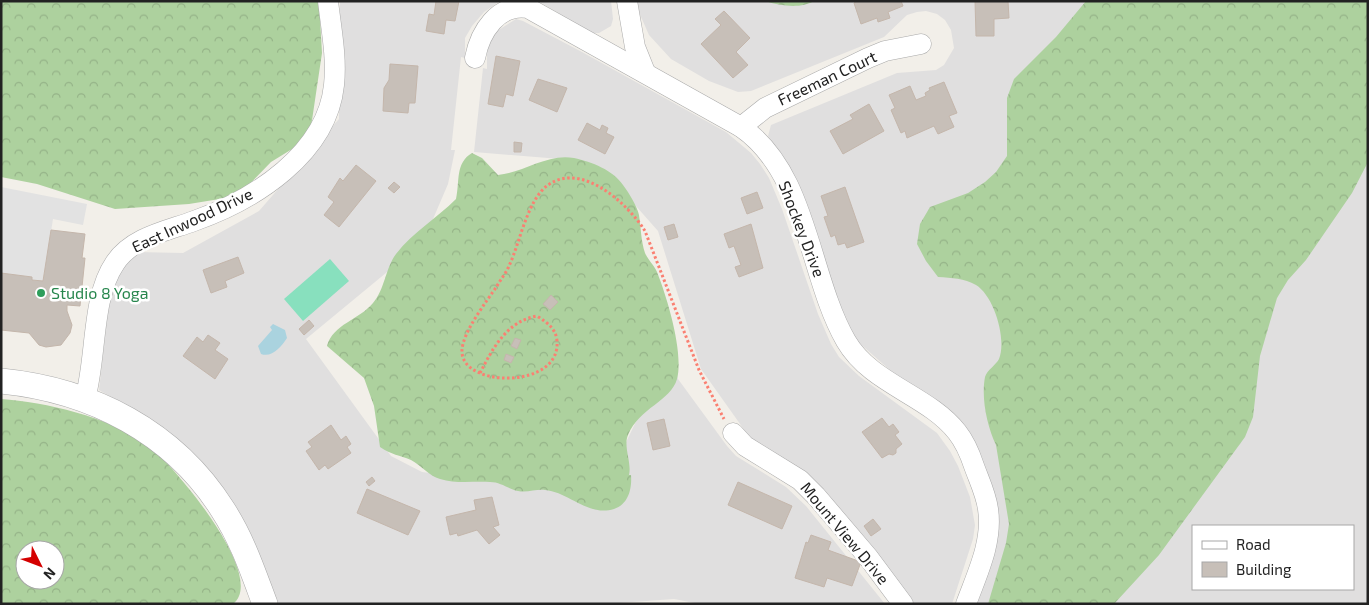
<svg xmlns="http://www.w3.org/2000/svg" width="1369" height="605" viewBox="0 0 1369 605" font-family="'Exo 2',sans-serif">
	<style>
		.residential { fill: #e0dfdf; fill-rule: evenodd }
		.forest { fill: url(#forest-crowns); fill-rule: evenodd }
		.pitch { fill: #88e0be }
		.parking { fill: #e2e2e2 }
		.water { fill: #aad3df }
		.building { fill: #c7bfb8; stroke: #c4b6ab }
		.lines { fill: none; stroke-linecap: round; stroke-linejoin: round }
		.minor-casing { stroke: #a9a9a9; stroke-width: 21 }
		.tertiary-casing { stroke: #a9a9a9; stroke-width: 26 }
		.path { stroke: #fa8072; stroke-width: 3; stroke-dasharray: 2.5 2.5; stroke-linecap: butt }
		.minor { stroke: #fff; stroke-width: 20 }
		.tertiary { stroke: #fff; stroke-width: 25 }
		.leisure-dot { fill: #2e9e5b; stroke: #fff; stroke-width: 2 }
		.labels { text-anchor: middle; stroke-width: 5; stroke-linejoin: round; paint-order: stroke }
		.street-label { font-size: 16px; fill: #222; stroke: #fff }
		.leisure-label { font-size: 16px; fill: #27864d; stroke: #fff; text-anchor: start }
	</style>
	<defs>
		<pattern id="forest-crowns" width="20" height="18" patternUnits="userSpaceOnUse" patternTransform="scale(1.25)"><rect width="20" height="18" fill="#add19e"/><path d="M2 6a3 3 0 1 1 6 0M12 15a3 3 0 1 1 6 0" fill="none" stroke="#95b388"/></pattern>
	</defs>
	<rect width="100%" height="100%" fill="#f2efe9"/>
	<!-- residential -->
	<g class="residential">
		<path d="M340,1H500L484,12L472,26L465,38V58L461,57L451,150H455L448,184L430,226L398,263L306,339L391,456L422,472L460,477L616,463L670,351L678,379L727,446L736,456L786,487L806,506L885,604H700L674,599L605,604H275L264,576L129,408L99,390L110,291L122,267L136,252L183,253L259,211L339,119Z"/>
		<path d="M538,1H611L613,19L611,26L599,33H592Z"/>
		<path d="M634,1H1368V604H976L997,537L949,411L891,371L857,341L840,308L793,176L783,156L768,136L771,125L897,73L936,70L944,65L954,48L951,30L945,20L937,14L926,11L917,12L907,15L884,37L751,91L738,92L709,81L671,59L649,35ZM1193,526H1353V589H1193Z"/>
		<path d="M516,19L523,21L582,52L726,132L751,153L760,164L769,178L782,209L818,314L831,344L839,357L859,376L937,433L950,451L958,466L970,497L975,525L973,539L952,604H914L856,528L750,438L701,369L658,231L635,205L585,161L474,152L483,68L487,69V51L490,41L497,31Z"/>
	</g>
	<!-- forest -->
	<g class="forest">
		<path d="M1,1H319L322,53L311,127L297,146L271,162L242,192L232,197L189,204L115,209L37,184L1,177Z"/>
		<path d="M765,1H814C801,9 780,6 765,1Z"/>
		<path d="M1086,1H1368V162L1352,193L1306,260L1288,280L1277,298L1260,356L1253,417L1245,437L1159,555L1114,604H988L1006,543L1009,524L996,445C987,426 981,398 985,377C987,370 996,365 999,359C1007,339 994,296 976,285C964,278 952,278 938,277L926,261L917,244L920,224L930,207L968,193L985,182L996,172L1007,156V98L1014,79L1056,37Z"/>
		<path d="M472,153L482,158L498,175C523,173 547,153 574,158C592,162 613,170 623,185C629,193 637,206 639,215C641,228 641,241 645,253C648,260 654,265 657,272C667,297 684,353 677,379C671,401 639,408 628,435C623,446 632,463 629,475H631C632,488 629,504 614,509C588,517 569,492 545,490C536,489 527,493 518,491C508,489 501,482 490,482C473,481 456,484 440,479C429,476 421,465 411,460C399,455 392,455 380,447L374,406L364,378L327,346C333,324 359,320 373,303C385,289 385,269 396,254C413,232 437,218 456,199C460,181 455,163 472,153Z"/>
		<path d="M1,399C46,402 108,417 146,443C170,461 269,576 233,604H1ZM25,550H55V580H25Z"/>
	</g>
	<!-- pitch -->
	<path class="pitch" d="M330,259L349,281L303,321L284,299Z"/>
	<!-- parking -->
	<path class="parking" d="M1,187L87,204L83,225L53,219L43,281L32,280V277L1,273Z"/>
	<!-- water -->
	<path class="water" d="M273,324L285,330L287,338C281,347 272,358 261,354L258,346L272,330L270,327Z"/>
	<!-- building -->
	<g class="building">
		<path d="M436,1H459L455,21L446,20L444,34L426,31L429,14L434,15Z"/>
		<path d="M857,1H901L903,6L888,12L890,18L878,22L877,18L861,24L854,3Z"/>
		<path d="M975,1H1008L1009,18L994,19V36H976Z"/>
		<path d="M724,11L750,38L736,52L748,65L733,78L701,44L721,25L715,19Z"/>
		<path d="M496,56L520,61L513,96L506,94L503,107L488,104Z"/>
		<path d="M390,64L418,66L415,103H409L408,113L383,111L384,88L389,80Z"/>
		<path d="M538,79L567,88L557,112L529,100Z"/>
		<path d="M944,82L957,113L949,116L954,127L938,134L934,126L907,138L905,131L901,133L891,110L895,108L889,95L910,86L916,100L926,96L925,93L930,90L929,88Z"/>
		<path d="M869,104L884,131L843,154L830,131L853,119L850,115Z"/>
		<path d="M587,123L600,130L602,125L608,128L606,133L614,137L605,154L578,140Z"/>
		<path d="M514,142L522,143L521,152H514Z"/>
		<path d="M356,165L376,181L339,227L324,215L334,202L328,197L340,178L343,181Z"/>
		<path d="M394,182L400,187L394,193L388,188Z"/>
		<path d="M845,187L864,242L847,248L845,243L838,245L835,235L831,237L824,217L828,216L821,196Z"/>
		<path d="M757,192L763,208L747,214L741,198Z"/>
		<path d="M674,224L678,237L668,240L664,227Z"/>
		<path d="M751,224L763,268L739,277L735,267L741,265L734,246L729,248L724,234Z"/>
		<path d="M51,230L85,234L82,258H85L80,306L67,305V311L72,325L70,333L61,345L46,347L39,345L29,333L1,330V273L32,277V280L43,281Z"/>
		<path d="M238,257L244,273L225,281L227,287L211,293L203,270Z"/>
		<path d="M551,295L558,302L550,310L543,304Z"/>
		<path d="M309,320L314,326L304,335L299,329Z"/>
		<path d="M208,335L220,343L215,350L228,359L215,379L183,356L197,337L203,342Z"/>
		<path d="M515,338L521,340L517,349L511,346Z"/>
		<path d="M506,354L514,357L511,363L504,360Z"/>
		<path d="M882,418L889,427L893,424L899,432L895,435L902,444L896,449V453L893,455L889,454L882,458L862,432Z"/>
		<path d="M664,419L670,446L653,450L647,423Z"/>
		<path d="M331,425L341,440L346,436L351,444L347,447L351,453L328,469L325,465L319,470L306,451L312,447L308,442Z"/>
		<path d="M372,477L375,481L369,486L366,482Z"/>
		<path d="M738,482L792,506L782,529L728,505Z"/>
		<path d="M367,489L420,511L408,535L357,513Z"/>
		<path d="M492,497L499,525L493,527L500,535L489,544L477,530L458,536L457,533L450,535L446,517L476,510L474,500Z"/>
		<path d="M873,519L881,529L871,536L864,526Z"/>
		<path d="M811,535L831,542L828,550L861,562L852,586L827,578L824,587L795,578L806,542L808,543Z"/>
	</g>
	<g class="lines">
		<defs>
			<g id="minor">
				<path d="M627,1L635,47L645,72"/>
				<path d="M475,58C480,32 498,3 528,8L741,127C808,173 808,275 846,341C871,384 928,395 957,432C965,442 970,454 974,466C979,480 986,494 988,509C993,542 977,574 966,604"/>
				<path d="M741,127L765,108L868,58L885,51L921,44"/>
				<path d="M85,399C97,357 91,298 115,263C132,237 167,231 194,221C254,200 327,154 334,85C337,57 331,28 328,1"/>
				<path d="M733,433L745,446L800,480L816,496L868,557L903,604"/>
			</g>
			<path id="tertiary" d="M1,381C92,390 174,432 223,510C242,539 253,572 265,604"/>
		</defs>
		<!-- minor casing -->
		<use href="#minor" class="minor-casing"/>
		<!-- tertiary casing -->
		<use href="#tertiary" class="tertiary-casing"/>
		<!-- path -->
		<path class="path" d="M480,373C493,348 507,321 537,316C548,323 556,329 557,341C561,389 463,388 462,352C461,334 487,301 497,286C501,279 506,273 509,266C520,243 527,200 548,185C582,161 628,204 645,231L699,370L724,419"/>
		<!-- minor -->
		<use href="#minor" class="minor"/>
		<!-- tertiary -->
		<use href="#tertiary" class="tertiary"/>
	</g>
	<!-- markers -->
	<circle class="leisure-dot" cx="41" cy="293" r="5"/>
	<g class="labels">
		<!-- street labels -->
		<g class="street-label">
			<text transform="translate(827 78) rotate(-25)" y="6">Freeman Court</text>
			<text transform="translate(192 220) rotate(-25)" y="6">East Inwood Drive</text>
			<text transform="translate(802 229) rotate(69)" y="6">Shockey Drive</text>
			<text transform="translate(845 533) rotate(50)" y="6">Mount View Drive</text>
		</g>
		<!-- leisure labels -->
		<g class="leisure-label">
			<text x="51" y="299">Studio 8 Yoga</text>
		</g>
	</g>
	<!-- border -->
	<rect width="1369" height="605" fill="none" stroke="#222222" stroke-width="5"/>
	<!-- legend -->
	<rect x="1192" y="525" width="162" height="65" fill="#ffffff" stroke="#a7a7a7"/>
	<rect x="1202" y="541" width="25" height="8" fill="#ffffff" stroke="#a7a7a7"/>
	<text x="1236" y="550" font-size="15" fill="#222222">Road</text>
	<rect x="1202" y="562" width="25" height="15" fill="#c7bfb8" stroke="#a7a7a7"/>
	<text x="1236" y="575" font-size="15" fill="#222222">Building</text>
	<!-- north arrow -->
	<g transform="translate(40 565) rotate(132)"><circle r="24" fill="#ffffff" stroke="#a7a7a7"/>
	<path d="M0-4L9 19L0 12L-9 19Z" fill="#d40000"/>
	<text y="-8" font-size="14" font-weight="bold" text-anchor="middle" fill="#222222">N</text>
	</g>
</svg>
